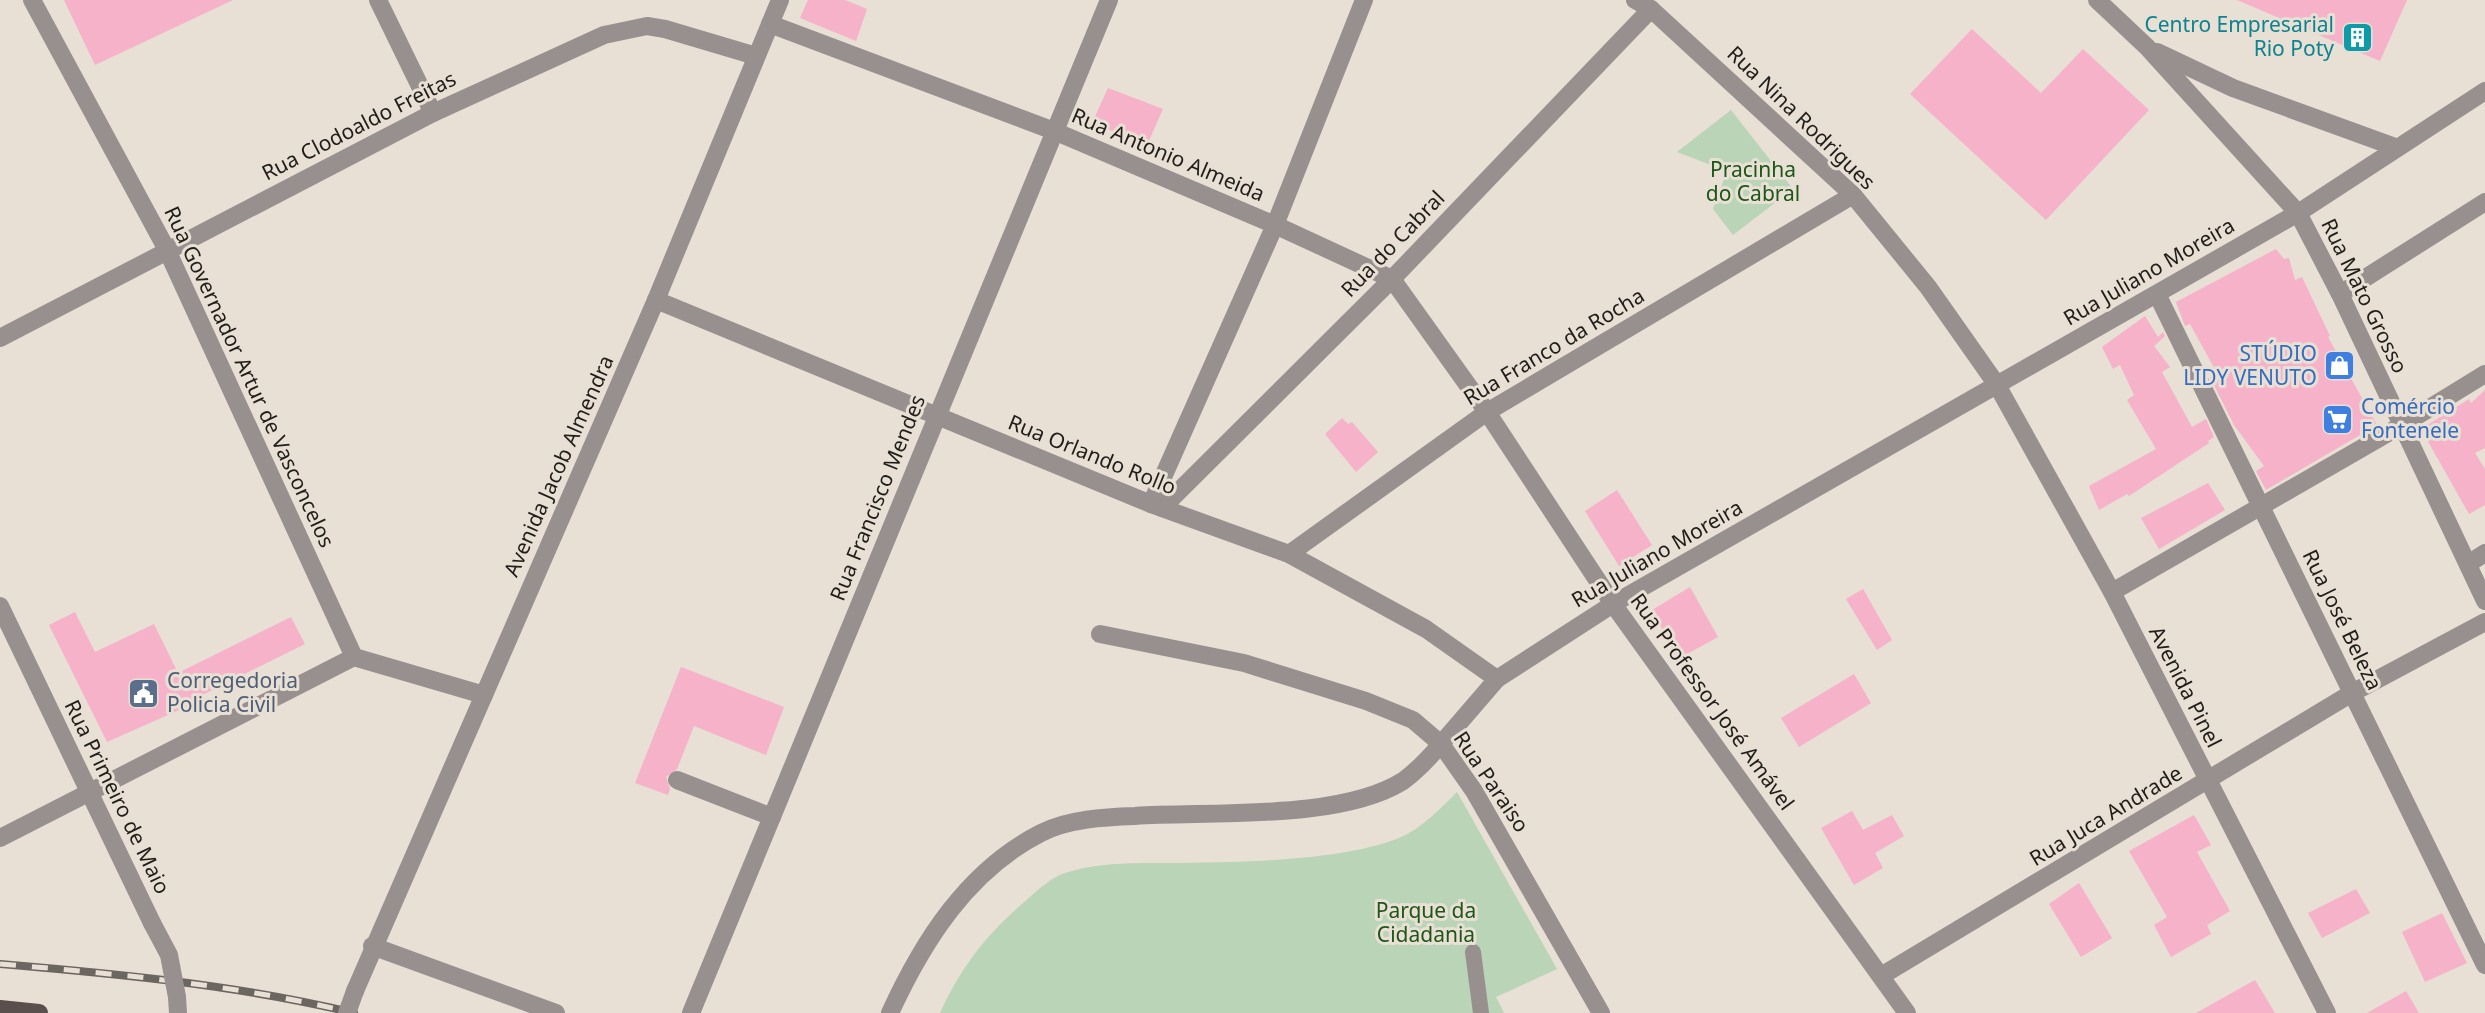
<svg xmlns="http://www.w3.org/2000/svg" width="2485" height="1013" viewBox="0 0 2485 1013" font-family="'Noto Sans',sans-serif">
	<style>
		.green { fill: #b9d4b6 }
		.building { fill: #f5b2c8 }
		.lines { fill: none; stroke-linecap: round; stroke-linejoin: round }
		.pedestrian { stroke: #97908f; stroke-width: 16 }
		.minor { stroke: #97908f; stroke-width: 18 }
		.tertiary { stroke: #97908f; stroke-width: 18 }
		.primary { stroke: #5a4f4d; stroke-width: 18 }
		.rail-casing { stroke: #6b6660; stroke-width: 8 }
		.rail { stroke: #e8dfd5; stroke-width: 5; stroke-dasharray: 16; stroke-linecap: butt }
		.minor-bridge { stroke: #97908f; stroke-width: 18 }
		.tertiary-bridge { stroke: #97908f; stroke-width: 18 }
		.labels { text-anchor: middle; stroke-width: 6; stroke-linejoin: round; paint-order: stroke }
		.culture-label { font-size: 21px; fill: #0d838f; stroke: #e8dfd5; text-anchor: end }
		.street-label { font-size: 21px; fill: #211e1a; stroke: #e8dfd5 }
		.park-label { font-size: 21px; fill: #1d5616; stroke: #e8dfd5 }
		.shop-label { font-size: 21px; fill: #366cbe; stroke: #e8dfd5; text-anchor: end }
		.service-label { font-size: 21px; fill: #4e5e75; stroke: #e8dfd5; text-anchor: start }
	</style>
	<rect width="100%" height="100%" fill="#e8dfd5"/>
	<!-- green -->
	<g class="green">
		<path d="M1731,110L1793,189L1733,235L1713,209L1727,171L1677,152Z"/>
		<path d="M1457,792L1557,969L1496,997L1504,1013H940C963,963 989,932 1030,897C1040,888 1052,877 1065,873C1098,862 1137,863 1171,863C1237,862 1338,862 1399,838C1422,828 1439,810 1457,792Z"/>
	</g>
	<!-- building -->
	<g class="building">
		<path d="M64,0H233L95,65Z"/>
		<path d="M808,0H845L867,9L856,41L800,18Z"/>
		<path d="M2237,0H2407L2380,61Z"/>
		<path d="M1972,29L2041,93L2083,49L2149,110L2046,220L1910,94Z"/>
		<path d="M1108,88L1163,109L1147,145L1092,123Z"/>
		<path d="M2276,249L2284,259L2289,258L2295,280L2302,277L2330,336L2328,337L2377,425L2266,490L2256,471L2264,466L2234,425L2210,377L2217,373L2190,324L2185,326L2176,302Z"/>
		<path d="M2145,316L2158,337L2163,332L2165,336L2154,346L2170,367L2162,372L2192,427L2206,419L2214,437L2208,441L2209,443L2129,496L2127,494L2099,510L2089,486L2156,449L2127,400L2134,395L2120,365L2113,369L2102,347Z"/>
		<path d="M2485,390V448L2475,453L2485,469V505L2469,514L2421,429L2469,399L2471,403Z"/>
		<path d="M1342,418L1348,424L1352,422L1378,452L1356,472L1325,434Z"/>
		<path d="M2208,483L2225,510L2159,549L2141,518Z"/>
		<path d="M1617,490L1652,545L1619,566L1585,511Z"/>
		<path d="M1690,587L1718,637L1678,659L1652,610Z"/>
		<path d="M1863,589L1892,640L1877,650L1846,599Z"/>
		<path d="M75,612L95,652L154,624L178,673L291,617L305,644L186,703L188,706L107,742L49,625Z"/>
		<path d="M681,667L784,707L766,755L694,726L677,769L666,777L670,789L668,795L635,783Z"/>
		<path d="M1854,674L1871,703L1799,747L1781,718Z"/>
		<path d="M1852,811L1863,830L1892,815L1904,836L1875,853L1883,868L1854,885L1821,828Z"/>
		<path d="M2194,815L2211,845L2197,852L2230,911L2207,925L2211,934L2171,957L2154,925L2167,917L2129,851Z"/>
		<path d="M2079,883L2112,938L2081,957L2049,904Z"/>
		<path d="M2356,889L2370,913L2322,938L2308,913Z"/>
		<path d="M2442,913L2467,963L2425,982L2402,932Z"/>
		<path d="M2255,980L2275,1013H2196Z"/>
		<path d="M2406,991L2419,1013H2367Z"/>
	</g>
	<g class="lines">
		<!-- pedestrian -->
		<path class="pedestrian" d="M1473,952L1481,1013"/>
		<!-- minor -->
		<g class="minor">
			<path d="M32,0L167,250L354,657L484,695"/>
			<path d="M378,0L433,113"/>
			<path d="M2097,0L2147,47L2298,213L2340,294L2485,601"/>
			<path d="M770,24L1054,131L1275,225L1392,279L1487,412L1613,604L1907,1013"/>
			<path d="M2157,52L2233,88L2395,147"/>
			<path d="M2157,294L2485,965"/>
			<path d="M2340,294L2485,202"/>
			<path d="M656,300L1151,504L1289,554L1426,629L1497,679"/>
			<path d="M0,338L433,113L604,35L647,26L665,29L756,56"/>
			<path d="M1151,504L1275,225L1364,0"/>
			<path d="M1162,508L1392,279L1651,9"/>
			<path d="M1289,554L1487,412L1853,195"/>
			<path d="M2468,564L2485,553"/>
			<path d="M2112,592L2402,425L2485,374"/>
			<path d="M0,606L152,923"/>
			<path d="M1100,634L1244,663L1366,701L1413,720L1441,744L1474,791L1601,1013"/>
			<path d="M677,780L772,817"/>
			<path d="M0,838L354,657"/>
			<path d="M372,946L556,1013"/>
			<path d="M1881,976L2352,693L2485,622"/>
			<path d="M177,997L178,1013"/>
			<path d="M691,1013L1109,0"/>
			<path d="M890,1013C923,941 968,870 1041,833C1068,819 1105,817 1135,816C1210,811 1339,821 1403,781C1418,770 1429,758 1441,744"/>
		</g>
		<!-- tertiary -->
		<g class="tertiary">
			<path d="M1635,0L1651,9L1853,195L1928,287L1997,385L2112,592L2327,1013"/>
			<path d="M1441,744L1497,679L1613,604L2298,213L2485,91"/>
			<path d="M355,991L656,300L780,0"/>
		</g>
		<!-- primary -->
		<path class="primary" d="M0,1009L39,1013"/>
		<defs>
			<path id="rail" d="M0,964C119,974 238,985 354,1013"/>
		</defs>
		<!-- rail casing -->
		<use href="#rail" class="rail-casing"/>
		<!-- rail -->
		<use href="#rail" class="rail"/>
		<!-- minor-bridge -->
		<path class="minor-bridge" d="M152,923L169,955L177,997"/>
		<!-- tertiary-bridge -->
		<path class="tertiary-bridge" d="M347,1013L355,991"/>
	</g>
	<!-- icons -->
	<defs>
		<symbol id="building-square" viewBox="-11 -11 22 22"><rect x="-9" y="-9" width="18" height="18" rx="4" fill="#0f9aa8" stroke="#e8dfd5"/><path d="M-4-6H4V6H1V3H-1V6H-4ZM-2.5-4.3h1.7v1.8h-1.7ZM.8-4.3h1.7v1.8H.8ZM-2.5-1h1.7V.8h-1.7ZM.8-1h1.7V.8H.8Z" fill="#fff"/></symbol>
		<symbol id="shop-square" viewBox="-11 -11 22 22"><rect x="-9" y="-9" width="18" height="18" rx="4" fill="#3f7fe0" stroke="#e8dfd5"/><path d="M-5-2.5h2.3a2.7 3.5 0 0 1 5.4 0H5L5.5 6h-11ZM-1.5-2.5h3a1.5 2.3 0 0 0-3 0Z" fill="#fff"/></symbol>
		<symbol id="supermarket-square" viewBox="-11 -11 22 22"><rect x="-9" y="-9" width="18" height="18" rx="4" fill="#3f7fe0" stroke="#e8dfd5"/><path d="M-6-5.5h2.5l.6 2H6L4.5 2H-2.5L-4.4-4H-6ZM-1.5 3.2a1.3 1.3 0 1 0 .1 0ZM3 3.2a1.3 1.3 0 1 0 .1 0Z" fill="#fff"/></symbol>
		<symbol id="civic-square" viewBox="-11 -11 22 22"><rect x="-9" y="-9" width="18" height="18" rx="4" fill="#5c6f8a" stroke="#e8dfd5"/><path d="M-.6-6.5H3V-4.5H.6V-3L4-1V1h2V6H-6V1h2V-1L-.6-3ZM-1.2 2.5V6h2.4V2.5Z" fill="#fff"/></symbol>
	</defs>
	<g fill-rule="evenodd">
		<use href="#building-square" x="2340" y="20" width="35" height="35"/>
		<use href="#shop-square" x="2322" y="348" width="35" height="35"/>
		<use href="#supermarket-square" x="2320" y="402" width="35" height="35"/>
		<use href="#civic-square" x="126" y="676" width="35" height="35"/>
	</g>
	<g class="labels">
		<!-- culture labels -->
		<g class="culture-label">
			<text x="2334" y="32">Centro Empresarial<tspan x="2334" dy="24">Rio Poty</tspan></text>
		</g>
		<!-- street labels -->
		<g class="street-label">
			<text transform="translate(1801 118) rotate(44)" y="7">Rua Nina Rodrigues</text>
			<text transform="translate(359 126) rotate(-27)" y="7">Rua Clodoaldo Freitas</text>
			<text transform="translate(1168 155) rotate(23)" y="7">Rua Antonio Almeida</text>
			<text transform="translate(1393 244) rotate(-46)" y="7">Rua do Cabral</text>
			<text transform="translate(2149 272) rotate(-30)" y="7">Rua Juliano Moreira</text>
			<text transform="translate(2364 296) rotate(64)" y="7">Rua Mato Grosso</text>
			<text transform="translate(1554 347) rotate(-31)" y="7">Rua Franco da Rocha</text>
			<text transform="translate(249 377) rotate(65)" y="7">Rua Governador Artur de Vasconcelos</text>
			<text transform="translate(1092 455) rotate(22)" y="7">Rua Orlando Rollo</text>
			<text transform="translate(559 466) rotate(-66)" y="7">Avenida Jacob Almendra</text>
			<text transform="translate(878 498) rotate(-68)" y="7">Rua Francisco Mendes</text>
			<text transform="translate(1657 554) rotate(-30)" y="7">Rua Juliano Moreira</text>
			<text transform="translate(2342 620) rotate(64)" y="7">Rua José Beleza</text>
			<text transform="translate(2185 687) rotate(63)" y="7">Avenida Pinel</text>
			<text transform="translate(1712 702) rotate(54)" y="7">Rua Professor José Amável</text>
			<text transform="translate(1491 782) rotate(56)" y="7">Rua Paraiso</text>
			<text transform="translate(117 797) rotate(64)" y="7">Rua Primeiro de Maio</text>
			<text transform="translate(2106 816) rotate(-31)" y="7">Rua Juca Andrade</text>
		</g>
		<!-- park labels -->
		<g class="park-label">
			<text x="1753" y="177">Pracinha<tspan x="1753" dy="24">do Cabral</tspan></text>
			<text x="1426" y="918">Parque da<tspan x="1426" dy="24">Cidadania</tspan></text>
		</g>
		<!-- shop labels -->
		<g class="shop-label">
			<text x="2317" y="361">STÚDIO<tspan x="2317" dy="24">LIDY VENUTO</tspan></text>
			<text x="2361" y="414" text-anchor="start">Comércio<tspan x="2361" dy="24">Fontenele</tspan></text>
		</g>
		<!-- service labels -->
		<g class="service-label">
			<text x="167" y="688">Corregedoria<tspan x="167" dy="24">Policia Civil</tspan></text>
		</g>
	</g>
</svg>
